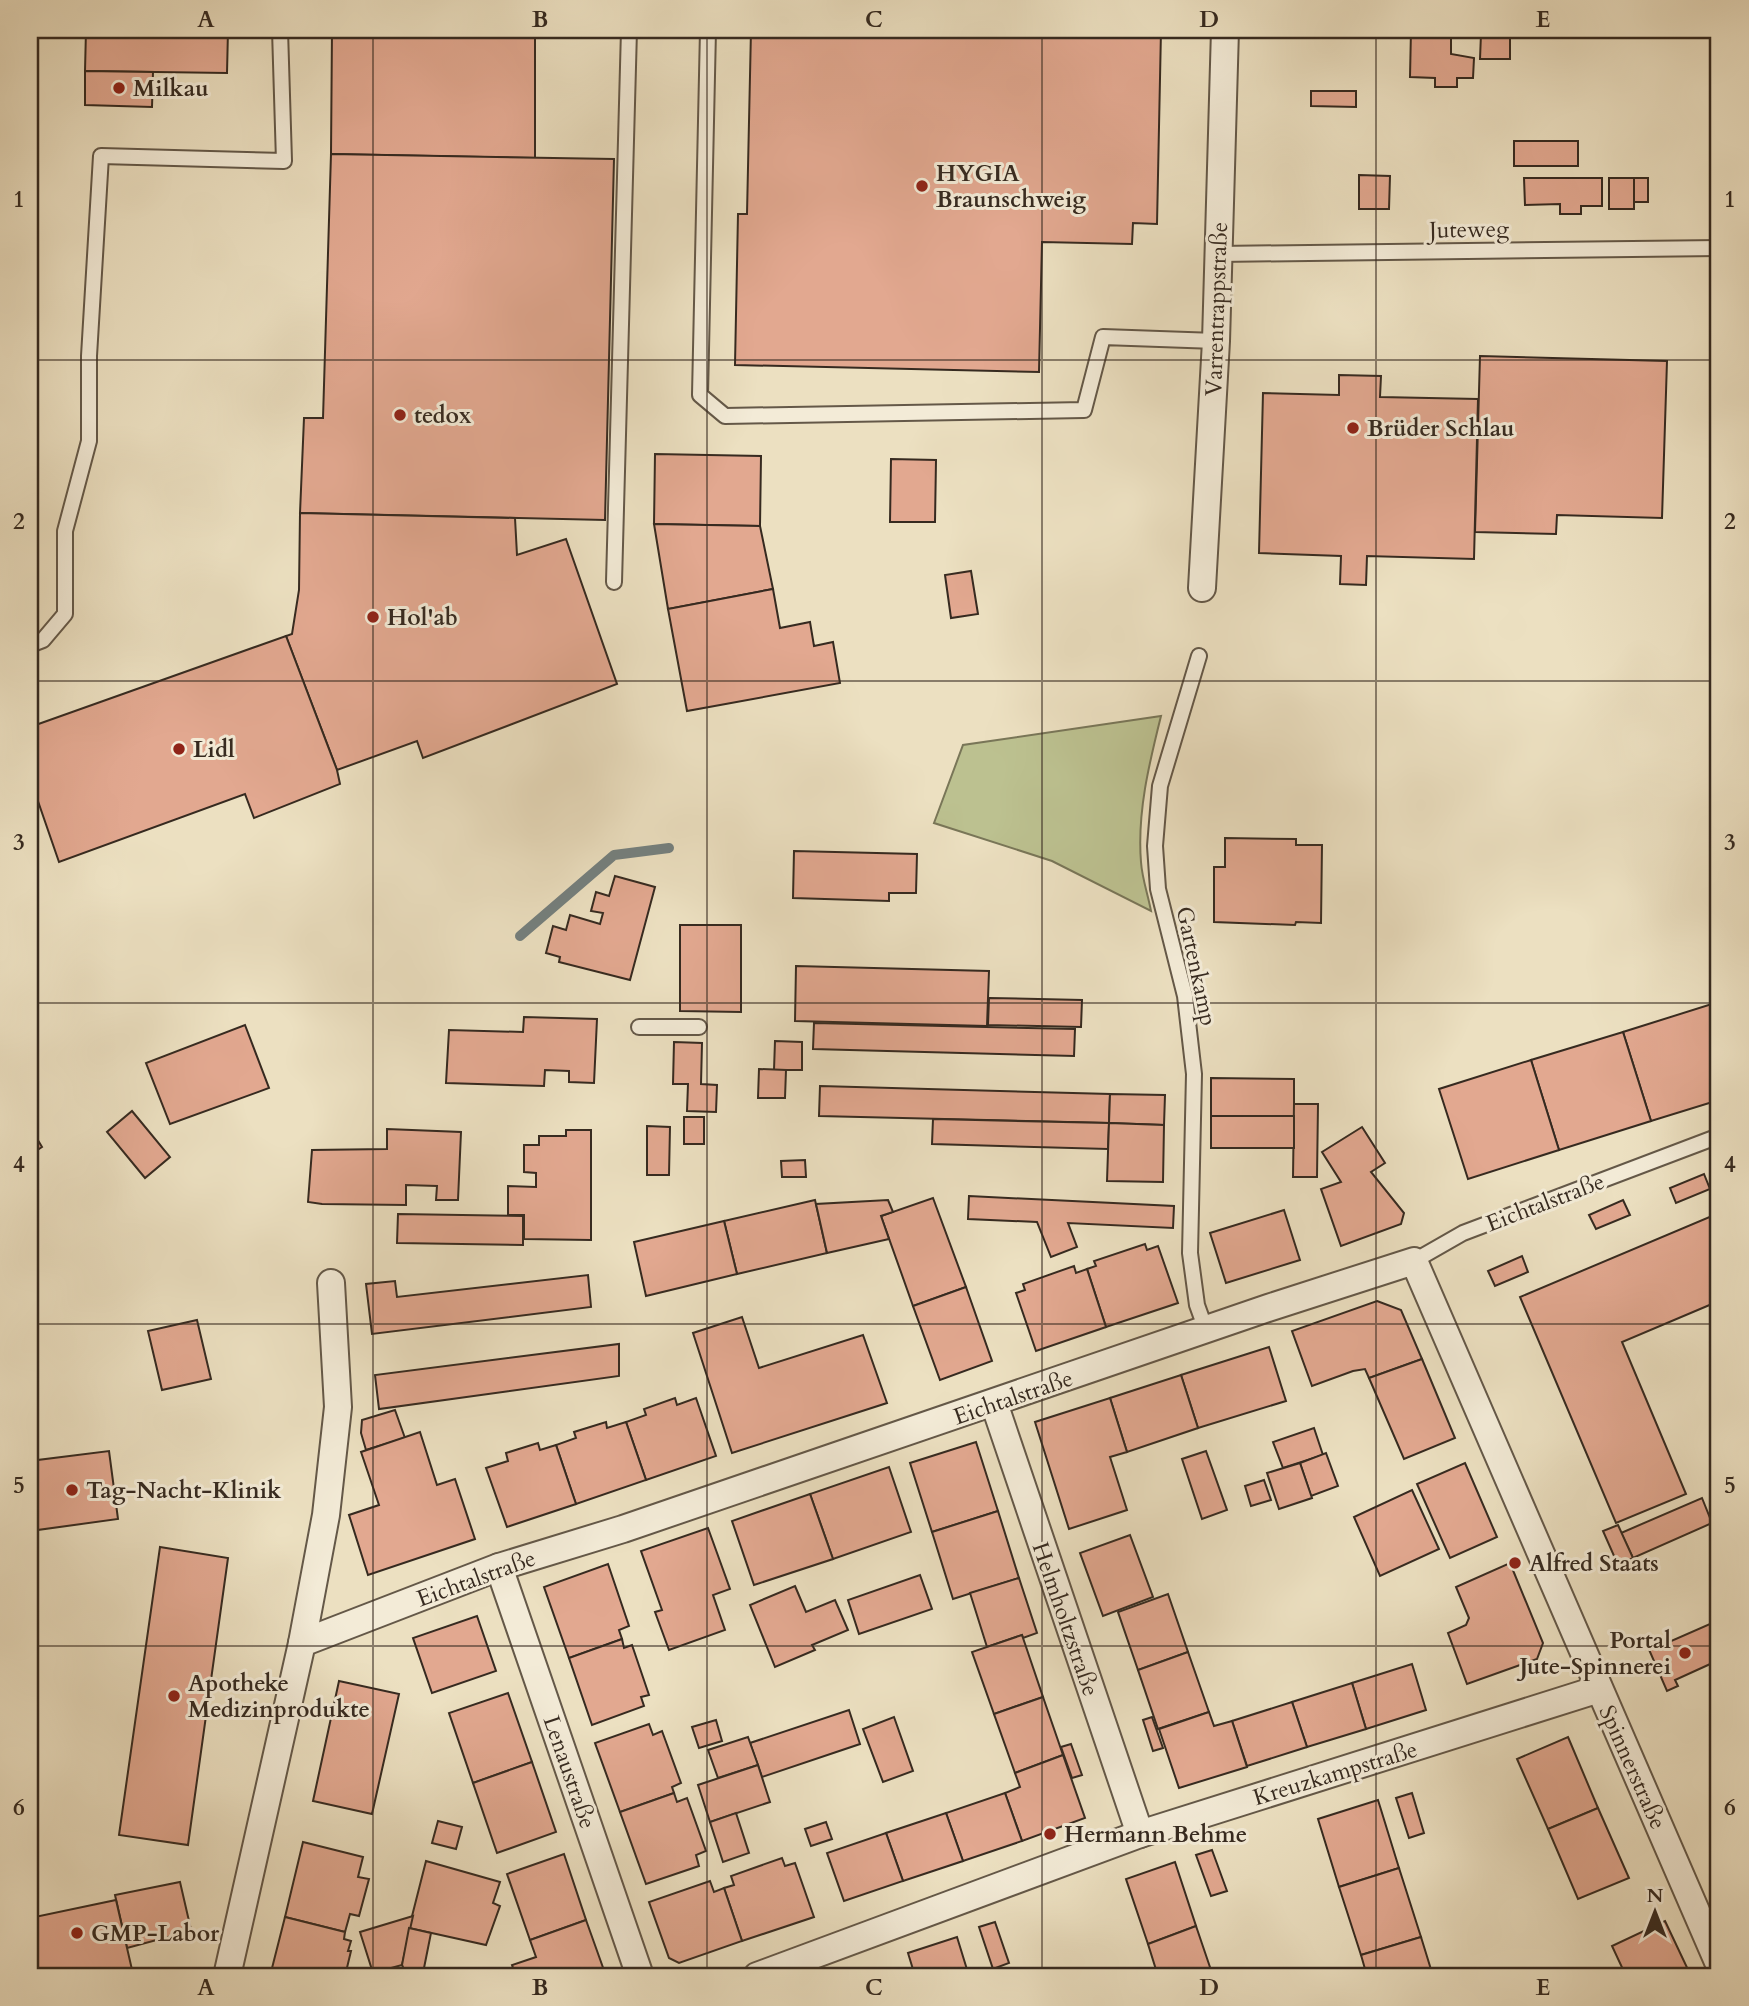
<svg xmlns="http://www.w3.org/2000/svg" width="1749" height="2006" viewBox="0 0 1749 2006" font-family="Cardo,serif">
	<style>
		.green { fill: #bcc190; stroke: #797658; stroke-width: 2 }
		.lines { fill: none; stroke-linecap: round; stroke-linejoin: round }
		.stream { stroke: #74807f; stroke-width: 10 }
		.building { fill: #e2a890; stroke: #362a20; stroke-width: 2 }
		.service-casing { stroke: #645848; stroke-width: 18 }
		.minor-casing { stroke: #645848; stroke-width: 30 }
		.service { stroke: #f3ebd7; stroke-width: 14 }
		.minor { stroke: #f3ebd7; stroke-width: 26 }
		.grid { fill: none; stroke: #362a20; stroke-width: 2; stroke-opacity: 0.55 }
		.poi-dot { fill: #8f2418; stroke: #f3ebd7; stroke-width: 2.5 }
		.labels { text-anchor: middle; stroke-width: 6; stroke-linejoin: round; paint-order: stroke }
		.poi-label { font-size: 23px; font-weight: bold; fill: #362a20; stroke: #f3ebd7; text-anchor: start }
		.street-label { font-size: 23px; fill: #362a20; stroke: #f3ebd7 }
		.neatline { fill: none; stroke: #362a20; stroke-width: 2.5 }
		.grid-label { font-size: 23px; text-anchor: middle; font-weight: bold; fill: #362a20 }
	</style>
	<rect width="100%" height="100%" fill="#ece0c1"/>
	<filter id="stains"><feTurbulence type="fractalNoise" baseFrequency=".00286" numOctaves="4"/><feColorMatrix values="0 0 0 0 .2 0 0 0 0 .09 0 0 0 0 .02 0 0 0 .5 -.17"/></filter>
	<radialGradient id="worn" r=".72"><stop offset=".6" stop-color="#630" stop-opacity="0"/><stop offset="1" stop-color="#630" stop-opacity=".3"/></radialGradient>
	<!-- green -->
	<path class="green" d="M1161,716C1149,764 1137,813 1141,862C1142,878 1148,895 1151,911L1052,861L934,823L963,745Z"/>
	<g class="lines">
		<!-- stream -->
		<path class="stream" d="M520,936L614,855L669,848"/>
	</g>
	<!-- building -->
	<g class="building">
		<path d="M86,30H228L227,73L85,71Z"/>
		<path d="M332,30H535V158L331,154Z"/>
		<path d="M751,30H1161L1157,224L1133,223L1132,244L1042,242L1039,372L735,365L738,214H747Z"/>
		<path d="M1411,30H1451V54L1474,58L1473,78H1457V87H1435V78L1410,77Z"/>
		<path d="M1481,34L1510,35V59H1480Z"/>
		<path d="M85,71L153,72L152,107L85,105Z"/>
		<path d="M1311,91H1356V107L1311,106Z"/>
		<rect x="1514" y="141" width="64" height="25"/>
		<path d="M331,154L614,159L605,520L300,513L304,418H323Z"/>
		<path d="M1359,175L1390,176L1389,209H1359Z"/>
		<path d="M1524,178H1602V206H1581V214H1560V204L1525,205Z"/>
		<rect x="1609" y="178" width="25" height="31"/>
		<rect x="1634" y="178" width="14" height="24"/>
		<path d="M1480,356L1667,361L1662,518L1557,515L1556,534L1475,532Z"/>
		<path d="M1339,375L1381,376L1380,397L1478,399L1474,559L1367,556L1366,585L1340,584L1341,556L1259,553L1263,393L1339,395Z"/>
		<path d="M655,454L761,456L760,526L654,524Z"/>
		<path d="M891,459L936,460L935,522H890Z"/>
		<path d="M300,513L515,518L517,555L566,539L617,684L423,758L417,741L337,770L286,636L292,634L299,590Z"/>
		<path d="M654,524L760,526L773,589L668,609Z"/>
		<path d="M971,571L978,614L951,618L945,575Z"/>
		<path d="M773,589L780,628L810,622L814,646L833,642L840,683L687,711L668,609Z"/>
		<path d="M286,636L337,770L340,784L254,818L245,794L59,862L30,778V727Z"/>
		<path d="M1225,838L1296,839V845H1322L1321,923L1296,922L1295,925L1214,922V867H1225Z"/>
		<path d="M794,851L917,854L916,893H889V901L793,898Z"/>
		<path d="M615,876L655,887L630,980L559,962L560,957L546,953L553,926L566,930L570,915L600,924L603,913L591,911L596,892L609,896Z"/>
		<path d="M680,925H741V1012L680,1011Z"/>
		<path d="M796,966L989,971L987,1026L795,1021Z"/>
		<path d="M989,998L1082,1000L1081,1027L988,1025Z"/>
		<path d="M1715,1003L1719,1017V1100L1651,1121L1623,1032Z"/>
		<path d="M524,1017L597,1019L594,1083L569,1082V1071L545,1070L544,1086L446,1083L449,1030L523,1032Z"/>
		<path d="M814,1023L1075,1029L1074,1056L813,1049Z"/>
		<path d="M245,1025L269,1088L170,1124L146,1063Z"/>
		<path d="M1623,1032L1651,1121L1559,1150L1531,1060Z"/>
		<path d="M775,1041L802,1042V1070H774Z"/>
		<path d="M674,1042L702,1043L701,1084L717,1085L716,1112L687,1111L688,1084H673Z"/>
		<path d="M1531,1060L1559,1150L1468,1179L1439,1089Z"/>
		<path d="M759,1069L786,1070L785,1098H758Z"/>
		<path d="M1211,1078L1294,1079V1116H1211Z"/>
		<path d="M820,1086L1110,1094L1109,1123L819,1116Z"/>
		<path d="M1110,1094L1165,1095L1164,1125L1109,1123Z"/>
		<path d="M1294,1104H1318L1317,1177H1293Z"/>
		<path d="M132,1111L170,1157L145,1178L107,1132Z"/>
		<rect x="1211" y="1116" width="83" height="32"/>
		<rect x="684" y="1117" width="20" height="27"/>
		<path d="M933,1119L1109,1123L1108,1149L932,1144Z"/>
		<path d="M1109,1123L1164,1125L1163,1182L1107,1181Z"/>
		<path d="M647,1126L670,1127L669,1175H647Z"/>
		<path d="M30,1127L42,1147L30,1155Z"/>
		<path d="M1362,1127L1385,1163L1371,1172L1404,1213L1401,1224L1341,1246L1321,1189L1341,1182L1322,1152Z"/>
		<path d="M387,1129L461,1132L458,1200H436L437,1186L406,1185V1205L322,1204L308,1202L312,1150L387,1149Z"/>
		<path d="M566,1130H591V1240L524,1239V1215H508V1186L536,1187V1173L524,1172V1145H539V1136H566Z"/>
		<path d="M805,1160L806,1177H782L781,1161Z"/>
		<path d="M1704,1174L1710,1189L1676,1203L1670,1188Z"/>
		<path d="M969,1196L1174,1206L1173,1228L1068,1223L1077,1247L1051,1257L1037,1222L968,1219Z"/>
		<path d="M933,1198L966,1287L913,1306L881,1216Z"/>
		<path d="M815,1200L827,1253L737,1274L724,1221Z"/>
		<path d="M888,1200L893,1212L881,1216L889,1239L827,1253L816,1204Z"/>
		<path d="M1623,1200L1630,1215L1596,1229L1589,1215Z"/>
		<path d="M1284,1210L1300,1260L1226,1283L1210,1233Z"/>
		<path d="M1719,1213V1301L1622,1342L1686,1494L1616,1523L1520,1297Z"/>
		<path d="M398,1214L523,1216V1245L397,1243Z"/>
		<path d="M724,1221L737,1274L646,1296L634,1242Z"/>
		<path d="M1145,1244L1147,1250L1158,1246L1178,1303L1106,1327L1087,1269L1096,1266L1094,1261Z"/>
		<path d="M1522,1256L1528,1272L1495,1286L1488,1271Z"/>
		<path d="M1074,1266L1076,1273L1087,1269L1106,1327L1036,1351L1016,1293L1025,1290L1023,1284Z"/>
		<path d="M588,1275L591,1307L372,1334L366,1284L395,1281L397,1297Z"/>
		<path d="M966,1287L992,1361L940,1380L913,1306Z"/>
		<path d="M1377,1301L1401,1310L1422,1359L1369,1378L1365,1369L1353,1371L1312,1386L1292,1331Z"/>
		<path d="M742,1317L759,1368L863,1335L887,1403L732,1453L693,1333Z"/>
		<path d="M197,1320L211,1379L162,1390L148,1331Z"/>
		<path d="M619,1344V1376L379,1409L375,1375Z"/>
		<path d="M1269,1347L1286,1401L1198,1428L1181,1375Z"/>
		<path d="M1422,1359L1455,1438L1404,1459L1369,1378Z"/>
		<path d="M1181,1375L1198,1428L1127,1452L1110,1398Z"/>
		<path d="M675,1398L677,1405L696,1398L716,1456L646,1480L626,1422L646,1415L644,1409Z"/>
		<path d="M1110,1398L1127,1452L1110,1457L1127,1510L1069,1529L1035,1422Z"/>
		<path d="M395,1410L405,1438L366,1450L361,1433L362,1420Z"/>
		<path d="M606,1422L607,1428L626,1422L646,1480L576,1504L556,1445L576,1438L574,1432Z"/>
		<path d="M1314,1428L1323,1455L1283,1468L1273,1442Z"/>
		<path d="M420,1432L437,1485L455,1479L475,1539L368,1575L349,1515L379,1505L361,1452Z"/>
		<path d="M976,1442L998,1511L932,1532L910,1463Z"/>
		<path d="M538,1443L540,1450L556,1445L576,1504L507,1527L486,1468L508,1461L506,1453Z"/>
		<path d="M109,1451L118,1519L30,1531V1461Z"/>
		<path d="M1206,1451L1227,1510L1202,1519L1182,1459Z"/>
		<path d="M1326,1453L1338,1486L1311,1496L1300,1463Z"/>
		<path d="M1300,1463L1312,1498L1279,1509L1267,1473Z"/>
		<path d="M1465,1463L1497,1537L1450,1558L1417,1484Z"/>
		<path d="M889,1467L911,1532L833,1559L810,1494Z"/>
		<path d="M1264,1480L1271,1500L1251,1506L1245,1486Z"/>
		<path d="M1412,1490L1439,1549L1380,1576L1354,1517Z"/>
		<path d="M810,1494L833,1559L754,1585L732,1521Z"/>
		<path d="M1702,1498L1712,1523L1633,1558L1621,1533Z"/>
		<path d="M998,1511L1019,1578L953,1599L932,1532Z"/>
		<path d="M1618,1525L1633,1558L1618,1565L1603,1531Z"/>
		<path d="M708,1528L730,1589L713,1595L725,1630L669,1650L655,1612L662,1610L641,1551Z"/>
		<path d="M1130,1535L1153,1597L1103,1616L1080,1553Z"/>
		<path d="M160,1547L228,1558L188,1845L119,1835Z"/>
		<path d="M1510,1563L1543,1643L1537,1659L1467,1684L1448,1633L1466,1625L1469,1618L1456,1587Z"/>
		<path d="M608,1564L629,1626L619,1630L622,1639L569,1658L544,1587Z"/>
		<path d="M920,1575L932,1609L859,1634L848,1600Z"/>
		<path d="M1019,1578L1037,1633L1023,1638L1022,1635L987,1647L970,1593Z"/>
		<path d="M795,1586L806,1612L835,1600L848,1630L812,1645L815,1650L775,1667L750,1605Z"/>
		<path d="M1168,1594L1188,1652L1138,1670L1118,1612Z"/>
		<path d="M477,1616L496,1671L432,1693L413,1638Z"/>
		<path d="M1719,1620V1660L1675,1680L1678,1686L1667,1691L1647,1645L1657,1640L1660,1646Z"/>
		<path d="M1022,1635L1043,1697L994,1714L972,1652Z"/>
		<path d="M622,1639L624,1648L632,1645L649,1695L641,1697L644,1706L592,1725L569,1658Z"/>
		<path d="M1188,1652L1209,1712L1158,1729L1138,1670Z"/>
		<path d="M1412,1664L1426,1710L1366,1729L1352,1683Z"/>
		<path d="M339,1681L399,1694L372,1814L313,1801Z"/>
		<path d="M1352,1683L1366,1729L1307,1747L1292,1702Z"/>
		<path d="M508,1693L532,1762L473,1783L449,1713Z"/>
		<path d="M1043,1697L1063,1755L1015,1773L994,1714Z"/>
		<path d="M1292,1702L1307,1747L1247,1766L1232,1721Z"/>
		<path d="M849,1710L860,1744L762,1777L750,1743Z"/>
		<path d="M1209,1712L1214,1726L1232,1721L1247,1767L1179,1788L1159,1729Z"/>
		<path d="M894,1717L913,1771L883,1782L863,1729Z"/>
		<path d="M1152,1717L1163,1748L1153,1751L1143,1720Z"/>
		<path d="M716,1720L722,1741L699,1748L692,1727Z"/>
		<path d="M649,1724L653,1735L662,1731L681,1783L672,1787L674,1793L620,1812L595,1743Z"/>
		<path d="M748,1737L758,1765L718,1778L708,1750Z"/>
		<path d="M1568,1737L1598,1808L1548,1829L1517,1759Z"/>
		<path d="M1071,1744L1082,1775L1072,1778L1061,1747Z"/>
		<path d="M1063,1755L1085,1818L1022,1841L1005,1793L1020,1787L1015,1773Z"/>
		<path d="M532,1762L556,1832L497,1853L473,1783Z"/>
		<path d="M758,1765L770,1802L710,1822L698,1785Z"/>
		<path d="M674,1793L677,1802L687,1798L706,1851L696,1855L699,1866L646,1884L620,1812Z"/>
		<path d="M1005,1793L1022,1841L963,1861L946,1813Z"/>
		<path d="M1412,1793L1424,1833L1409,1838L1396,1798Z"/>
		<path d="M1378,1800L1399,1868L1339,1887L1318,1819Z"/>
		<path d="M1598,1808L1629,1878L1578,1899L1548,1829Z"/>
		<path d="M736,1813L749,1853L723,1862L710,1822Z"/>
		<path d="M946,1813L963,1861L903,1881L886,1833Z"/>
		<path d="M438,1821L462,1827L456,1849L432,1843Z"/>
		<path d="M826,1822L832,1839L811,1846L805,1829Z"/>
		<path d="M886,1833L903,1881L844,1901L827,1853Z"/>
		<path d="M303,1842L363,1857L358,1877L369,1879L359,1916L350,1914L345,1932L285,1917Z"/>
		<path d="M1212,1850L1227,1891L1211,1896L1196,1855Z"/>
		<path d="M564,1854L586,1920L530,1940L507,1874Z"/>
		<path d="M782,1858L785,1866L795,1863L814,1917L742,1941L724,1888L734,1885L731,1876Z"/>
		<path d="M426,1861L500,1882L493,1903L500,1906L486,1945L409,1928Z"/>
		<path d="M1175,1862L1196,1926L1148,1944L1126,1879Z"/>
		<path d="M1399,1868L1421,1937L1361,1955L1339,1887Z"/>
		<path d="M710,1881L714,1892L724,1888L742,1941L679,1963L669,1958L649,1902Z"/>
		<path d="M180,1882L192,1934L175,1938V1935L127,1948L115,1895Z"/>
		<path d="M116,1900L133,1974L123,1976H30V1918Z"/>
		<path d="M413,1916L402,1965L373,1973L360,1932Z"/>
		<path d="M285,1917L345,1932L344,1939L351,1941L348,1951H351L345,1976H270Z"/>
		<path d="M586,1920L606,1976H516L512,1965L536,1957L530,1940Z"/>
		<path d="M1665,1921L1691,1976H1626L1612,1946Z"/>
		<path d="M995,1922L1009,1963L993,1969L979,1927Z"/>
		<path d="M1196,1926L1213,1976H1158L1148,1944Z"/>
		<path d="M409,1928L431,1933L424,1968L427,1976H407L402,1965Z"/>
		<path d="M957,1937L969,1976H915L908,1953Z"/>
		<path d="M1421,1937L1433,1976H1367L1361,1955Z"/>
	</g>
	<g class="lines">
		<defs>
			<g id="service">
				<path d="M708,30L700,395L725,416L1084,410L1103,337L1216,341"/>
				<path d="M1219,254L1719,248"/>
				<path d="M614,582L629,30"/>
				<path d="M30,645L43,640L65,614V531L89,441V356L101,156L284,161L280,30"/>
				<path d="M1199,656L1160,786L1155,846L1158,889L1185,996L1194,1074L1190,1253L1197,1305L1206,1330"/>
				<path d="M639,1027H699"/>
				<path d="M1414,1261L1463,1233L1719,1136"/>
			</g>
			<g id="minor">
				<path d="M1202,588L1216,341L1225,30"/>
				<path d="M994,1403L1140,1834"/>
				<path d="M499,1567L640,1976"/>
				<path d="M302,1643L326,1515L338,1407L331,1283"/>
				<path d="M227,1976L302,1643L499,1567L623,1529L1268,1308L1414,1261L1719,1964"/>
				<path d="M757,1976L1140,1834L1599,1689"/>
			</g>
		</defs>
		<!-- service casing -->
		<use href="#service" class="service-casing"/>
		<!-- minor casing -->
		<use href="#minor" class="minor-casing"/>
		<!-- service -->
		<use href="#service" class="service"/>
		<!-- minor -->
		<use href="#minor" class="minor"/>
	</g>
	<!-- grid -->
	<path class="grid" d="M373,30V1976M707,30V1976M1042,30V1976M1376,30V1976M30,360H1719M30,681H1719M30,1003H1719M30,1324H1719M30,1646H1719"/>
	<!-- markers -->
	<g class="poi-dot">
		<circle cx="119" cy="88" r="7"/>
		<circle cx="922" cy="186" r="7"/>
		<circle cx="400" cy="415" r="7"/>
		<circle cx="1353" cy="428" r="7"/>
		<circle cx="373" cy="617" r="7"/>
		<circle cx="179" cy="749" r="7"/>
		<circle cx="72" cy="1490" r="7"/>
		<circle cx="1515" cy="1563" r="7"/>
		<circle cx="1685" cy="1653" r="7"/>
		<circle cx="174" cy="1696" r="7"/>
		<circle cx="1050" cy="1834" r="7"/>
		<circle cx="77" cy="1933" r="7"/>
	</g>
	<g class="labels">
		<!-- poi labels -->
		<g class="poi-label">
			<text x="133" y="96">Milkau</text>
			<text x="936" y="181">HYGIA<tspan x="936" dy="26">Braunschweig</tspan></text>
			<text x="414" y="423">tedox</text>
			<text x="1367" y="436">Brüder Schlau</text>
			<text x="387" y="625">Hol'ab</text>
			<text x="193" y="757">Lidl</text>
			<text x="86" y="1498">Tag-Nacht-Klinik</text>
			<text x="1529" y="1571">Alfred Staats</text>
			<text x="1671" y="1648" text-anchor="end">Portal<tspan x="1671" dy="26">Jute-Spinnerei</tspan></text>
			<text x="188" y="1691">Apotheke<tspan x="188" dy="26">Medizinprodukte</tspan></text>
			<text x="1064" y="1842">Hermann Behme</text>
			<text x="91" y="1941">GMP-Labor</text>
		</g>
		<!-- street labels -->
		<g class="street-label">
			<text transform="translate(1469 229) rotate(-1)" y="8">Juteweg</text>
			<text transform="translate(1216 309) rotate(-88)" y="8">Varrentrappstraße</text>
			<text transform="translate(1197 966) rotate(78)" y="8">Gartenkamp</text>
			<text transform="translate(1545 1202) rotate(-21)" y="8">Eichtalstraße</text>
			<text transform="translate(1013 1397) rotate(-19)" y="8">Eichtalstraße</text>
			<text transform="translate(476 1578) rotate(-20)" y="8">Eichtalstraße</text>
			<text transform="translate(1066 1619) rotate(71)" y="8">Helmholtzstraße</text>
			<text transform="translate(1633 1767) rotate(66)" y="8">Spinnerstraße</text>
			<text transform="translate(570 1772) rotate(71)" y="8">Lenaustraße</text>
			<text transform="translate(1335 1773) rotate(-17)" y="8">Kreuzkampstraße</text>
		</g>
	</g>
	<!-- margin -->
	<rect width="1749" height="2006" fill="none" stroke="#ece0c1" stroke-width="77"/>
	<!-- north arrow -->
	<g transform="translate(1655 1912)" stroke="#f3ebd7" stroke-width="5" paint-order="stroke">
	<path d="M0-5L12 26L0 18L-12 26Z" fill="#362a20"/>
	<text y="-10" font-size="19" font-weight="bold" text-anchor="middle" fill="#362a20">N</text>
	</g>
	<rect x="38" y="38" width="1672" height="1930" class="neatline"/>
	<g class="grid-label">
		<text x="206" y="27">A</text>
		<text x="540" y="27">B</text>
		<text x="874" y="27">C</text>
		<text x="1209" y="27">D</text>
		<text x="1543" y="27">E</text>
		<text x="19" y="207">1</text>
		<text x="1730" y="207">1</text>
		<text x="19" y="529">2</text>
		<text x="1730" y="529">2</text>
		<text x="19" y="850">3</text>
		<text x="1730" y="850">3</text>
		<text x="19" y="1172">4</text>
		<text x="1730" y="1172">4</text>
		<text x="19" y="1493">5</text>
		<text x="1730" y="1493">5</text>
		<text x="19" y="1815">6</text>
		<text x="1730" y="1815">6</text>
		<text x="206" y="1995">A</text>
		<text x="540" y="1995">B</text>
		<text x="874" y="1995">C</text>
		<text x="1209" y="1995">D</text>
		<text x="1543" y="1995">E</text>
	</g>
	<rect width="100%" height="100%" filter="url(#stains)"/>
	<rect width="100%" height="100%" fill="url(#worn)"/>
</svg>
